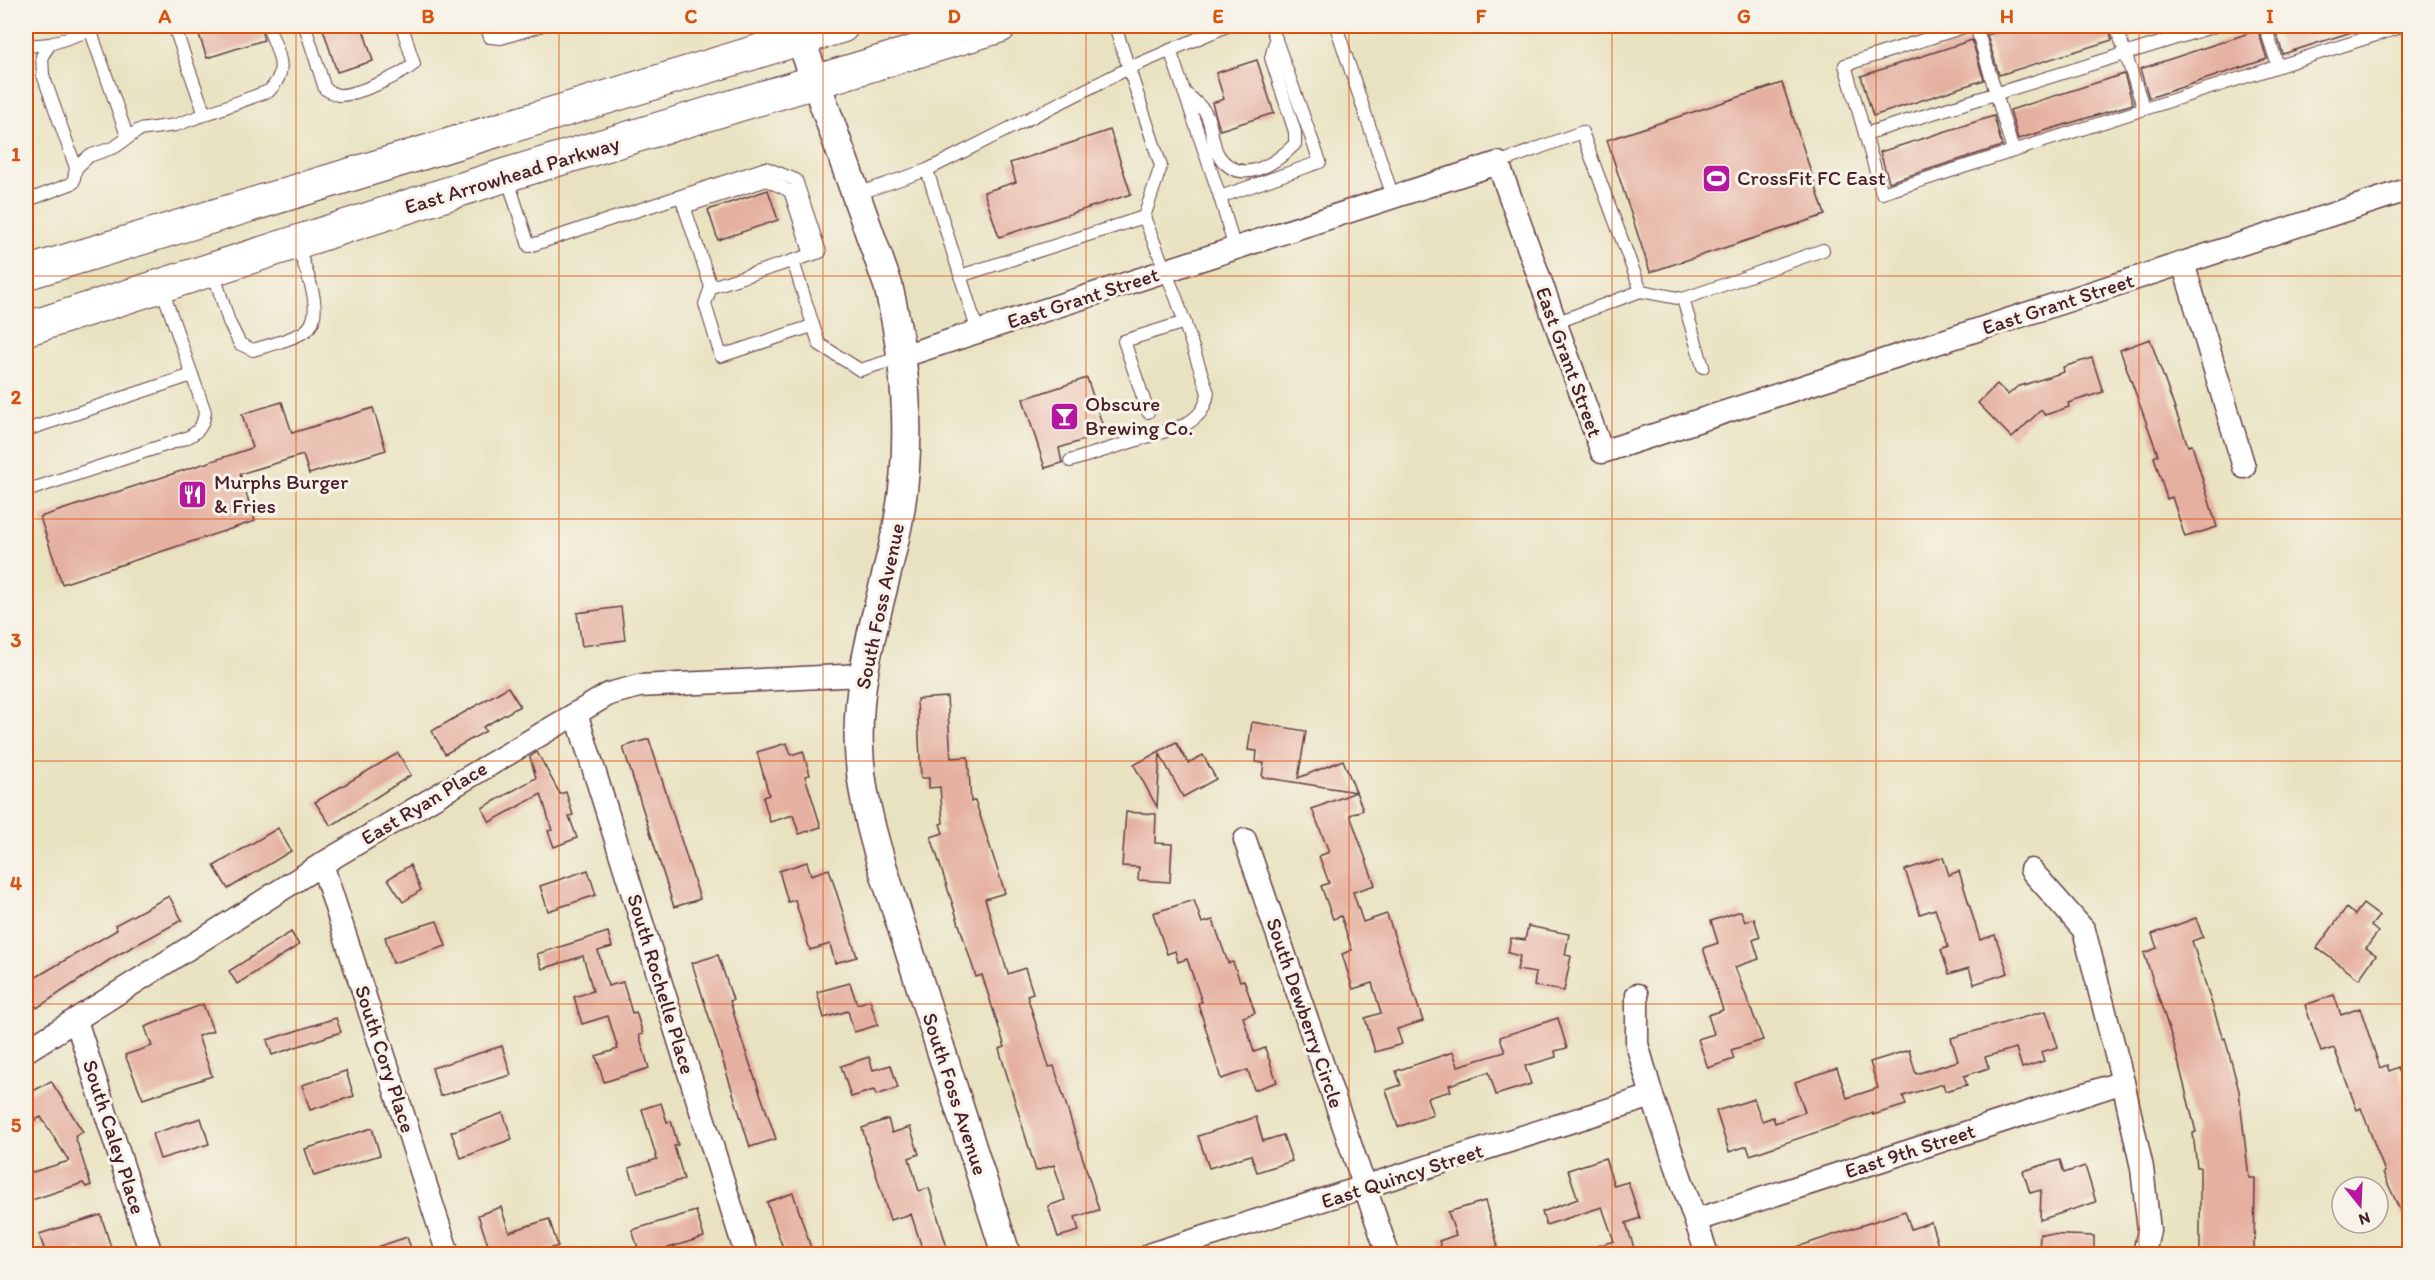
<svg xmlns="http://www.w3.org/2000/svg" width="2435" height="1280" viewBox="0 0 2435 1280" font-family="Itim,sans-serif">
	<style>
		.building { fill: #e5b0a0 }
		.lines { fill: none; stroke-linecap: round; stroke-linejoin: round }
		.service-casing { stroke: #623c42; stroke-width: 14 }
		.minor-casing { stroke: #623c42; stroke-width: 25 }
		.tertiary-casing { stroke: #623c42; stroke-width: 31 }
		.primary-casing { stroke: #623c42; stroke-width: 35 }
		.service { stroke: #fff; stroke-width: 12 }
		.minor { stroke: #fff; stroke-width: 22 }
		.tertiary { stroke: #fff; stroke-width: 28 }
		.primary { stroke: #fff; stroke-width: 33 }
		.grid { fill: none; stroke: #d8530f; stroke-width: 1.5; stroke-opacity: 0.55 }
		.labels { text-anchor: middle; stroke-width: 6; stroke-linejoin: round; paint-order: stroke }
		.street-label { font-size: 21px; fill: #4a1f2b; stroke: #f7f3e8 }
		.poi-label { font-size: 21px; fill: #4a1f2b; stroke: #f7f3e8; text-anchor: start }
		.neatline { fill: none; stroke: #d8530f; stroke-width: 2 }
		.grid-label { font-size: 20px; text-anchor: middle; font-weight: bold; fill: #d8530f }
	</style>
	<rect width="100%" height="100%" fill="#f7f3e8"/>
	<filter id="ink" filterUnits="userSpaceOnUse"><feTurbulence type="fractalNoise" baseFrequency=".0167" numOctaves="2"/><feDisplacementMap in="SourceGraphic" scale="12" xChannelSelector="R" yChannelSelector="G"/><feConvolveMatrix kernelMatrix="1 2 1 2 8 2 1 2 1" color-interpolation-filters="sRGB"/></filter>
	<filter id="wash" filterUnits="userSpaceOnUse"><feTurbulence type="fractalNoise" baseFrequency=".008" numOctaves="4" result="noise"/><feDisplacementMap in="SourceGraphic" scale="24" xChannelSelector="R" yChannelSelector="G"/><feGaussianBlur stdDeviation="1.35" result="paint"/><feColorMatrix in="noise" values="0 0 0 0 0 0 0 0 0 0 0 0 0 0 0 0 0 1.4 0 .05"/><feComposite in="paint" operator="in"/></filter>
	<g filter="url(#wash)">
		<rect width="100%" height="100%" fill="#e9e2c1"/>
		<g id="blocks">
			<!-- building -->
			<g class="building">
				<path d="M196,26H260L264,40L207,58Z"/>
				<path d="M322,26H362L373,61L337,72Z"/>
				<path d="M2019,26H2108L2112,40L1999,75L1987,35Z"/>
				<path d="M2274,26H2360L2361,29L2283,54Z"/>
				<path d="M2258,30L2267,59L2149,98L2140,69Z"/>
				<path d="M1972,40L1984,80L1873,116L1861,76Z"/>
				<path d="M1257,60L1274,113L1220,130L1212,103L1224,99L1216,73Z"/>
				<path d="M2124,74L2133,104L2018,139L2010,110Z"/>
				<path d="M1782,83L1825,215L1650,272L1607,140Z"/>
				<path d="M1994,116L2002,146L1889,182L1880,152Z"/>
				<path d="M1110,130L1131,194L999,237L984,192L1016,182L1010,163Z"/>
				<path d="M768,190L778,220L718,240L708,210Z"/>
				<path d="M2150,339L2188,446L2192,445L2217,527L2185,537L2172,497L2167,499L2154,457L2158,455L2120,350Z"/>
				<path d="M2092,358L2103,392L2068,403L2069,407L2045,415L2041,410L2012,438L1978,403L1997,384L2008,395L2017,387L2064,372L2063,367Z"/>
				<path d="M1087,378L1105,433L1059,448L1062,463L1045,468L1023,399Z"/>
				<path d="M282,402L292,433L373,408L386,450L309,474L303,455L240,474L255,521L62,584L40,517L252,448L242,414Z"/>
				<path d="M621,607L625,640L582,646L577,613Z"/>
				<path d="M508,687L520,706L483,727L486,731L445,754L432,731Z"/>
				<path d="M947,697L951,758L968,757L971,802L975,800L1005,893L985,899L1008,974L1025,968L1033,993L1027,995L1049,1067L1054,1066L1099,1210L1075,1217L1079,1231L1058,1237L1048,1206L1065,1200L1054,1165L1036,1171L999,1049L1005,1047L982,975L976,977L931,837L943,833L940,824L943,823L940,787L929,788V778H921L917,699Z"/>
				<path d="M1252,722L1306,731L1298,778L1343,760L1356,792L1262,777L1264,763L1256,762L1257,751L1248,750Z"/>
				<path d="M649,739L700,899L674,907L623,747Z"/>
				<path d="M1176,742L1188,763L1203,755L1216,779L1183,797L1160,754L1157,807L1134,765Z"/>
				<path d="M787,743L791,755L803,751L810,775L805,776L821,827L799,834L793,815L770,822L763,797L769,795L757,752Z"/>
				<path d="M537,752L560,794L566,792L573,815L569,816L577,838L554,847L548,831L552,830L541,794L490,822L482,808L536,778L530,757Z"/>
				<path d="M398,753L411,775L331,826L315,802Z"/>
				<path d="M1356,792L1363,810L1350,815L1375,885L1353,892L1363,922L1387,914L1423,1021L1397,1029L1402,1044L1375,1052L1365,1018L1381,1013L1372,983L1353,989L1342,954L1352,950L1341,916L1333,919L1321,886L1329,883L1319,856L1329,852L1312,809Z"/>
				<path d="M1126,812L1156,814L1155,843L1172,844L1170,882L1138,880L1139,867L1122,866Z"/>
				<path d="M278,828L291,851L228,889L214,866Z"/>
				<path d="M1943,857L1949,875L1959,871L1980,940L1995,935L2008,973L1974,984L1969,968L1949,974L1941,950L1948,947L1935,909L1920,914L1905,870Z"/>
				<path d="M807,862L811,875L829,869L857,957L835,963L830,944L810,950L795,900L788,902L779,871Z"/>
				<path d="M410,865L421,890L403,902L388,879Z"/>
				<path d="M588,870L596,895L548,911L540,886Z"/>
				<path d="M169,896L182,920L114,957L37,1008L26,989V983L117,930L115,925Z"/>
				<path d="M1194,900L1202,923L1213,920L1228,963L1233,962L1240,981L1244,980L1255,1013L1243,1017L1254,1052L1265,1048L1277,1082L1254,1090L1248,1070L1221,1079L1198,1003L1202,1002L1187,959L1178,962L1175,951L1167,954L1153,913Z"/>
				<path d="M2363,904L2379,916L2371,926L2378,932L2366,948L2376,955L2359,979L2317,948L2346,908L2355,915Z"/>
				<path d="M1741,911L1745,922L1754,918L1760,937L1753,940L1759,959L1735,967L1763,1040L1731,1050L1734,1059L1708,1068L1698,1039L1714,1034L1708,1015L1723,1010L1703,948L1718,943L1711,921Z"/>
				<path d="M2196,918L2203,937L2192,941L2223,1039L2225,1038L2239,1091L2249,1178H2255L2254,1254H2200V1167H2197L2193,1133L2196,1132L2173,1041L2144,953L2157,948L2152,934Z"/>
				<path d="M437,921L446,946L393,963L385,937Z"/>
				<path d="M1528,926L1569,934L1565,955L1571,956L1564,991L1534,986L1536,973L1517,970L1520,956L1508,953L1511,938L1525,940Z"/>
				<path d="M291,932L299,945L237,984L229,971Z"/>
				<path d="M608,932L612,947L598,951L608,986L623,982L632,1013L636,1012L643,1034L639,1035L649,1068L604,1082L596,1056L618,1049L608,1016L582,1024L574,997L593,991L583,956L542,969L537,954Z"/>
				<path d="M718,955L733,1000L730,1001L742,1041L776,1139L750,1147L692,963Z"/>
				<path d="M850,983L857,1004L870,1000L878,1025L854,1032L848,1011L824,1018L817,992Z"/>
				<path d="M2334,995L2341,1015L2360,1008L2380,1068L2387,1065L2389,1071L2398,1067L2409,1097V1230L2383,1173L2385,1172L2361,1108L2357,1110L2334,1048L2321,1052L2305,1005Z"/>
				<path d="M203,1004L213,1031L198,1036L212,1076L143,1099L125,1055L152,1046L145,1027Z"/>
				<path d="M2046,1011L2058,1047L2041,1052L2044,1061L2022,1068L2016,1048L1985,1057L1989,1068L1964,1076L1967,1085L1945,1091L1943,1084L1903,1096L1906,1105L1873,1115V1113L1750,1155L1747,1146L1729,1152L1716,1111L1754,1099L1762,1121L1773,1117L1775,1123L1805,1112L1795,1082L1837,1068L1847,1098L1878,1088L1870,1062L1909,1050L1916,1074L1958,1061L1951,1038Z"/>
				<path d="M336,1018L341,1032L272,1055L267,1040Z"/>
				<path d="M1558,1018L1567,1048L1555,1051L1556,1057L1525,1066L1531,1084L1496,1095L1489,1072L1449,1085L1451,1091L1427,1098L1433,1115L1398,1127L1386,1090L1401,1085L1396,1071L1453,1052L1458,1066L1505,1052L1500,1037Z"/>
				<path d="M502,1046L511,1075L440,1096L432,1068Z"/>
				<path d="M869,1057L873,1070L891,1065L898,1088L876,1095L874,1090L851,1097L841,1066Z"/>
				<path d="M346,1071L354,1096L310,1110L302,1085Z"/>
				<path d="M51,1081L83,1132L75,1136L91,1185L86,1187L83,1183L26,1202V1174L69,1161L41,1117L26,1125V1095Z"/>
				<path d="M661,1103L667,1122L671,1121L678,1145L674,1146L684,1179L638,1193L629,1168L657,1159L642,1109Z"/>
				<path d="M503,1113L512,1139L461,1158L451,1132Z"/>
				<path d="M1256,1117L1263,1141L1283,1135L1292,1161L1257,1172L1251,1155L1209,1168L1198,1136Z"/>
				<path d="M201,1118L209,1144L160,1159L152,1134Z"/>
				<path d="M888,1119L892,1133L910,1127L919,1154L909,1158L919,1191L929,1188L949,1254H924L911,1214L890,1220L862,1128Z"/>
				<path d="M372,1128L380,1155L314,1176L305,1149Z"/>
				<path d="M1605,1158L1614,1186L1628,1182L1640,1218L1626,1223L1636,1254H1582L1581,1251L1614,1241L1602,1207L1546,1225L1542,1212L1578,1199L1568,1170Z"/>
				<path d="M2060,1160L2064,1173L2085,1166L2096,1202L2040,1220L2041,1190L2030,1193L2023,1171Z"/>
				<path d="M793,1193L813,1254H785L767,1202Z"/>
				<path d="M1485,1201L1498,1246L1471,1254H1443L1439,1241L1456,1235L1448,1212Z"/>
				<path d="M501,1207L509,1232L549,1219L558,1246L532,1254H491L478,1215Z"/>
				<path d="M696,1211L704,1237L649,1254H640L632,1230Z"/>
				<path d="M1905,1211L1911,1229L1931,1222L1940,1252L1931,1254H1782V1252Z"/>
				<path d="M101,1215L113,1254H84L82,1249L64,1254H46L39,1234Z"/>
				<path d="M2040,1234L2094,1236V1254H2039Z"/>
				<path d="M407,1237L413,1254H363V1252Z"/>
			</g>
		</g>
	</g>
	<g filter="url(#ink)">
		<use href="#blocks" fill-opacity="0" stroke="#623c42" stroke-width="1.5"/>
		<g class="lines">
			<defs>
				<g id="service">
					<path d="M89,26L127,136"/>
					<path d="M174,26L205,115"/>
					<path d="M305,26L325,89C329,91 334,94 338,95C356,96 401,75 414,64L402,26"/>
					<path d="M486,26L490,37L501,38L540,26"/>
					<path d="M1336,26L1393,197"/>
					<path d="M1967,26L1845,65L1865,134L2215,26"/>
					<path d="M1976,26L2013,151"/>
					<path d="M2116,26L2144,109"/>
					<path d="M2265,26L2278,66"/>
					<path d="M26,46L50,44"/>
					<path d="M1170,50L1220,197L1235,249"/>
					<path d="M1184,92C1191,98 1200,105 1205,112C1213,124 1211,144 1219,156C1241,188 1276,163 1295,144V132L1271,58L1276,38"/>
					<path d="M1865,134L1882,193L2404,26"/>
					<path d="M1498,163L1582,132L1641,291L1555,323"/>
					<path d="M76,168L89,156L115,147L139,130L176,125L269,91C291,69 277,52 268,26"/>
					<path d="M927,170L978,332"/>
					<path d="M507,177L529,246L766,168L796,180L820,252L711,287"/>
					<path d="M857,194L927,170L1129,68L1227,26"/>
					<path d="M681,197L711,287L705,304L721,356L812,326"/>
					<path d="M1220,197L1320,162L1271,26"/>
					<path d="M26,201L73,183L76,168L43,75L42,56L50,44L91,30"/>
					<path d="M684,207L767,180L790,191L811,255"/>
					<path d="M793,261L819,344L860,370L902,357"/>
					<path d="M213,271L229,322L240,344L253,350C269,345 287,341 302,333C330,319 304,266 296,243"/>
					<path d="M960,276L1144,217"/>
					<path d="M1641,291L1683,299"/>
					<path d="M1703,367L1683,299L1823,250"/>
					<path d="M1148,412L1124,341L1185,322"/>
					<path d="M26,430L192,375"/>
					<path d="M1070,461L1185,425C1199,416 1205,410 1208,393L1177,300L1144,217L1161,166L1115,26"/>
					<path d="M26,483L32,489L186,438C199,432 203,426 205,412L161,286"/>
				</g>
				<g id="minor">
					<path d="M2183,263L2244,467"/>
					<path d="M903,356L1498,163L1602,452L2410,189"/>
					<path d="M576,713L746,1254"/>
					<path d="M1245,840L1388,1254"/>
					<path d="M322,864L448,1254"/>
					<path d="M2031,870L2084,930L2123,1082L2142,1168L2149,1230L2144,1254"/>
					<path d="M1637,995V1044L1652,1096L1707,1254"/>
					<path d="M76,1020L151,1254"/>
					<path d="M26,1051L322,864L609,694L639,686L862,675"/>
					<path d="M1696,1220L2123,1082"/>
					<path d="M1151,1254L1652,1096"/>
				</g>
				<path id="tertiary" d="M796,26L888,285C907,364 913,443 898,523C883,601 855,668 859,749C862,819 890,887 910,953C942,1054 974,1154 1006,1254"/>
				<g id="primary">
					<path d="M26,273L842,26"/>
					<path d="M26,329L506,175L1000,26"/>
				</g>
			</defs>
			<!-- service casing -->
			<use href="#service" class="service-casing"/>
			<!-- minor casing -->
			<use href="#minor" class="minor-casing"/>
			<!-- tertiary casing -->
			<use href="#tertiary" class="tertiary-casing"/>
			<!-- primary casing -->
			<use href="#primary" class="primary-casing"/>
			<!-- service -->
			<use href="#service" class="service"/>
			<!-- minor -->
			<use href="#minor" class="minor"/>
			<!-- tertiary -->
			<use href="#tertiary" class="tertiary"/>
			<!-- primary -->
			<use href="#primary" class="primary"/>
		</g>
	</g>
	<!-- grid -->
	<path class="grid" d="M296,26V1254M559,26V1254M823,26V1254M1086,26V1254M1349,26V1254M1612,26V1254M1876,26V1254M2139,26V1254M26,276H2410M26,519H2410M26,761H2410M26,1004H2410"/>
	<!-- icons -->
	<defs>
		<symbol id="stadium-square" viewBox="-11 -11 22 22"><rect x="-9" y="-9" width="18" height="18" rx="4" fill="#b5179e" stroke="#f7f3e8"/><path d="M0-5a6.5 5 0 1 0 0 10a6.5 5 0 1 0 0-10ZM-3.5-1.8h7v3.6h-7Z" fill="#fff"/></symbol>
		<symbol id="bar-square" viewBox="-11 -11 22 22"><rect x="-9" y="-9" width="18" height="18" rx="4" fill="#b5179e" stroke="#f7f3e8"/><path d="M-6-5H6L.8 .8V4.5H3.5V6h-7V4.5H-.8V.8Z" fill="#fff"/></symbol>
		<symbol id="restaurant-square" viewBox="-11 -11 22 22"><rect x="-9" y="-9" width="18" height="18" rx="4" fill="#b5179e" stroke="#f7f3e8"/><path d="M-5-6h1v4h1v-4h1v4h1v-4h1v5L-1.5 .5V6h-2V.5L-5-1ZM5-6V6H3V1.5H1.5Q1.5-4 5-6Z" fill="#fff"/></symbol>
	</defs>
	<g fill-rule="evenodd">
		<use href="#stadium-square" x="1700" y="162" width="33" height="33"/>
		<use href="#bar-square" x="1048" y="400" width="33" height="33"/>
		<use href="#restaurant-square" x="176" y="478" width="33" height="33"/>
	</g>
	<g class="labels">
		<!-- street labels -->
		<g class="street-label">
			<text transform="translate(512 175) rotate(-17)" y="7">East Arrowhead Parkway</text>
			<text transform="translate(1083 298) rotate(-18)" y="7">East Grant Street</text>
			<text transform="translate(2058 304) rotate(-18)" y="7">East Grant Street</text>
			<text transform="translate(1569 362) rotate(70)" y="7">East Grant Street</text>
			<text transform="translate(880 606) rotate(-78)" y="7">South Foss Avenue</text>
			<text transform="translate(424 803) rotate(-31)" y="7">East Ryan Place</text>
			<text transform="translate(661 984) rotate(73)" y="7">South Rochelle Place</text>
			<text transform="translate(1305 1013) rotate(71)" y="7">South Dewberry Circle</text>
			<text transform="translate(385 1059) rotate(72)" y="7">South Cory Place</text>
			<text transform="translate(955 1094) rotate(72)" y="7">South Foss Avenue</text>
			<text transform="translate(114 1137) rotate(72)" y="7">South Caley Place</text>
			<text transform="translate(1910 1151) rotate(-18)" y="7">East 9th Street</text>
			<text transform="translate(1402 1176) rotate(-18)" y="7">East Quincy Street</text>
		</g>
		<!-- poi labels -->
		<g class="poi-label">
			<text x="1737" y="185">CrossFit FC East</text>
			<text x="1085" y="411">Obscure<tspan x="1085" dy="24">Brewing Co.</tspan></text>
			<text x="214" y="489">Murphs Burger<tspan x="214" dy="24">&amp; Fries</tspan></text>
		</g>
	</g>
	<!-- margin -->
	<rect width="2435" height="1280" fill="none" stroke="#f7f3e8" stroke-width="66"/>
	<!-- north arrow -->
	<g transform="translate(2360 1205) rotate(162)"><circle r="28" fill="#f7f3e8" stroke="#b29e9c" stroke-width="1.5"/>
	<path d="M0-4.5L10 22L0 15L-10 22Z" fill="#b5179e"/>
	<text y="-9" font-size="16" font-weight="bold" text-anchor="middle" fill="#4a1f2b">N</text>
	</g>
	<rect x="33" y="33" width="2369" height="1214" class="neatline"/>
	<g class="grid-label">
		<text x="165" y="23">A</text>
		<text x="428" y="23">B</text>
		<text x="691" y="23">C</text>
		<text x="954" y="23">D</text>
		<text x="1218" y="23">E</text>
		<text x="1481" y="23">F</text>
		<text x="1744" y="23">G</text>
		<text x="2007" y="23">H</text>
		<text x="2270" y="23">I</text>
		<text x="16" y="161">1</text>
		<text x="16" y="404">2</text>
		<text x="16" y="647">3</text>
		<text x="16" y="890">4</text>
		<text x="16" y="1132">5</text>
	</g>
</svg>
